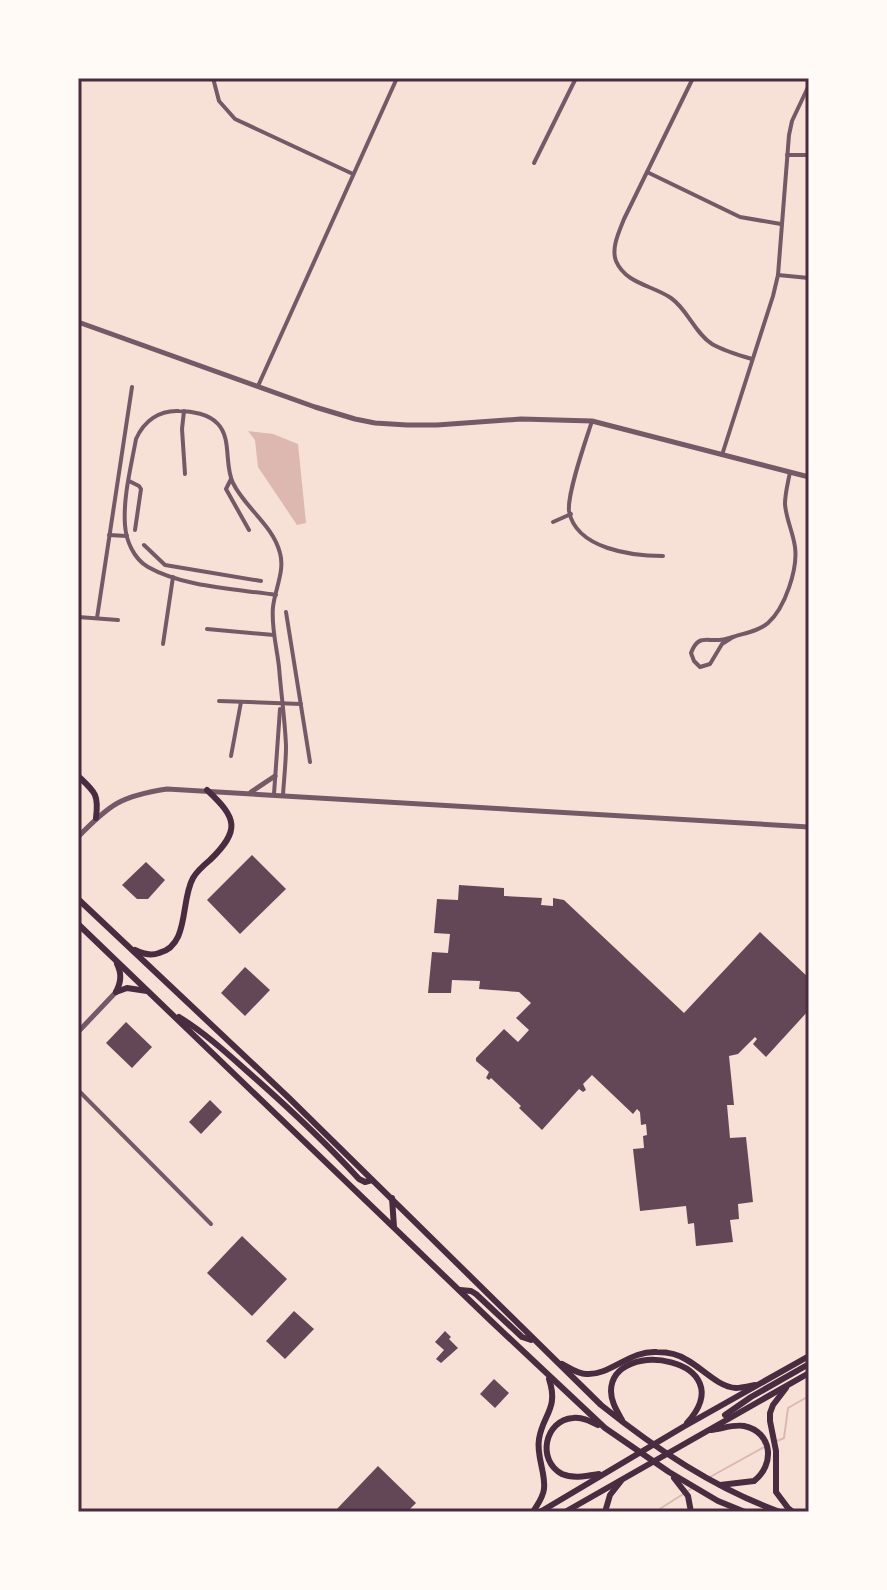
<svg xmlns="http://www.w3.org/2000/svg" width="887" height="1590" viewBox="0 0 887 1590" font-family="Quicksand,sans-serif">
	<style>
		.water { fill: #dcb8b0 }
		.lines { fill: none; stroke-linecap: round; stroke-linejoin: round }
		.stream { stroke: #dcb8b0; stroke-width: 2 }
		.building { fill: #644757 }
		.minor { stroke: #755966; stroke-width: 4 }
		.tertiary { stroke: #755966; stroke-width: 5 }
		.primary { stroke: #4a2c40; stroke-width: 6 }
		.neatline { fill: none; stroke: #4a2c40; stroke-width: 3 }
	</style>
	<rect width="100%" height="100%" fill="#f7e1d7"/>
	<!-- water -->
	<path class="water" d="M248,431L273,434L298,444L306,523L297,525L258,467L255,440Z"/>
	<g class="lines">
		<!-- stream -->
		<g class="stream">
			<path d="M777,1441L784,1438L788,1408L809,1396"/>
			<path d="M710,1477L764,1447"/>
			<path d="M655,1512L691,1489"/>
		</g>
	</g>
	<!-- building -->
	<g class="building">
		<path d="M252,855L286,889L240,934L207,900Z"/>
		<path d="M146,862L165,880L148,899H137L122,885Z"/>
		<path d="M459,885L504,888V896L542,898L541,905L553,906V898L564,900L684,1013L760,932L809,978V1010L766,1057L753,1044L757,1039L755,1037L738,1054L729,1056L734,1105H727L730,1138L746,1137L753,1202L738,1204L739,1219L730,1220L733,1242L696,1246L694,1223L688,1224L686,1206L640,1211L633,1149L644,1148L643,1136L647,1135L646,1124L641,1125L640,1112L637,1109L633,1114L592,1075L583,1084L586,1090L583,1092L579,1089L542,1130L519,1108L521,1106L491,1078L489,1080L486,1078L489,1072L476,1061V1058L504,1029L518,1042L529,1030L516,1018L531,1003L519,992L479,989L480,981L452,980L451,993H428L432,952L448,953L450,934L434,933L437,899L458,900Z"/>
		<path d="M245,967L270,990L245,1016L221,993Z"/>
		<path d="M126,1022L152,1047L132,1068L106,1043Z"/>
		<path d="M210,1100L222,1112L201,1134L189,1122Z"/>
		<path d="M242,1236L287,1279L252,1316L207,1273Z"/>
		<path d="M294,1311L314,1329L285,1359L266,1341Z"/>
		<path d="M445,1331L451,1337L449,1339L458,1348L441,1363L436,1359L444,1350L435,1342Z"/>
		<path d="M494,1379L509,1393L495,1408L480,1394Z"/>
		<path d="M378,1466L416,1503L407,1512H334Z"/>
	</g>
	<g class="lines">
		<!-- minor -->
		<g class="minor">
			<path d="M213,78L219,101L235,119L353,174"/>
			<path d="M693,78L624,219C619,232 611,248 616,261C626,284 652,285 671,298C688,310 694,332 712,344C724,351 738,355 752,359"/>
			<path d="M787,155H809"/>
			<path d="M534,163L576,78"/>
			<path d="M647,172L740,217L781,224"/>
			<path d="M778,275L809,278"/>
			<path d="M258,386L397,78"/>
			<path d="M184,411L182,429L185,474"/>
			<path d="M592,421C586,440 567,493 569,511C576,549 632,556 663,556"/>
			<path d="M722,455L773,296L778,275L789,135L792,121L809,85"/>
			<path d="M231,479L226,489L249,530"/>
			<path d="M129,481L139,486L141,489L135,530"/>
			<path d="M553,522L571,514"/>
			<path d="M109,535L127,536"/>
			<path d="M144,545L165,565L261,581"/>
			<path d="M276,595C236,589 183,587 148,567C134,559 126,541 125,525C123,497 131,467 136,439C144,421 159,410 179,411C192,411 209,414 218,424C232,439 224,465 233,483C245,508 273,525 280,553C285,571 275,589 273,607C271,627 277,648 279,667C281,693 285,720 286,746C286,762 284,779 283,795"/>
			<path d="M286,612L310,762"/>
			<path d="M78,617L118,620"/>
			<path d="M97,618L132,387"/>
			<path d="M207,629L274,635"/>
			<path d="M733,637C745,633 759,631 768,623C785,608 798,569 795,547C793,532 786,519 785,504C785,493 788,483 790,472"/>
			<path d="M733,637L722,644L710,664L700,667L694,661L691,653C698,635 705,641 719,640C724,640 729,638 733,637Z"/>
			<path d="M163,644L173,577"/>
			<path d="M219,701L301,704"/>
			<path d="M231,756L241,702"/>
			<path d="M274,794L280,709"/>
			<path d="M78,1090L211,1224"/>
		</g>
		<!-- tertiary -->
		<g class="tertiary">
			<path d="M78,322L315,407L355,419L375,423L407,425H437L521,419L592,421L809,477"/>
			<path d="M251,792L275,776"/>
			<path d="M78,837C110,804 121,796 167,789L809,827"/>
			<path d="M78,1032L116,992"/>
		</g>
		<!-- primary -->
		<g class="primary">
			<path d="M78,776C95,792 99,794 96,818"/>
			<path d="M78,899L289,1098L601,1405C656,1449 714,1488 780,1512"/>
			<path d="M78,924L490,1320L605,1428L669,1472L718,1501L745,1512"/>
			<path d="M135,950C143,954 151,956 159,953C190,945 180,901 193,878C197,871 204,865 210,860C241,830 237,818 207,790"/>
			<path d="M116,992C121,982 122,974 117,964"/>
			<path d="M116,992L127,988L147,991"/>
			<path d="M179,1017C208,1035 231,1057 256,1079C292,1111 327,1144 359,1179L365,1182L372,1180"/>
			<path d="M392,1198L394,1227"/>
			<path d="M460,1290L471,1291L476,1294L522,1337L531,1340"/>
			<path d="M562,1364C570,1368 577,1374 586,1374C610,1376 630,1350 657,1352C667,1352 678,1354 687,1360C702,1368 718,1387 736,1388C742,1388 749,1386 755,1385"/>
			<path d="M786,1388L773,1405L770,1413V1421L776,1451V1492L788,1508L793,1512"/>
			<path d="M725,1415L751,1397L809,1364"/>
			<path d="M622,1420C617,1411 611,1402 611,1391C612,1336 745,1359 687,1423"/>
			<path d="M598,1425C590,1421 582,1417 573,1418C545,1420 536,1460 562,1474C573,1479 587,1476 599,1474"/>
			<path d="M711,1430C721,1429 734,1424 744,1426C773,1432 775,1465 754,1481L720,1485"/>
			<path d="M674,1478L688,1496L691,1512"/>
			<path d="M533,1512C537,1505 543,1498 544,1489C546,1473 536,1456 539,1439C543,1414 559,1409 549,1379"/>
			<path d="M540,1512L683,1427L809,1356"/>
			<path d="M565,1512L809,1373"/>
			<path d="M605,1512L610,1495L621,1481"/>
		</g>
	</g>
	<!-- border -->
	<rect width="887" height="1590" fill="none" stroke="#fffaf5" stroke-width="160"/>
	<rect x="80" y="80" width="727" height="1430" class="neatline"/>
</svg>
